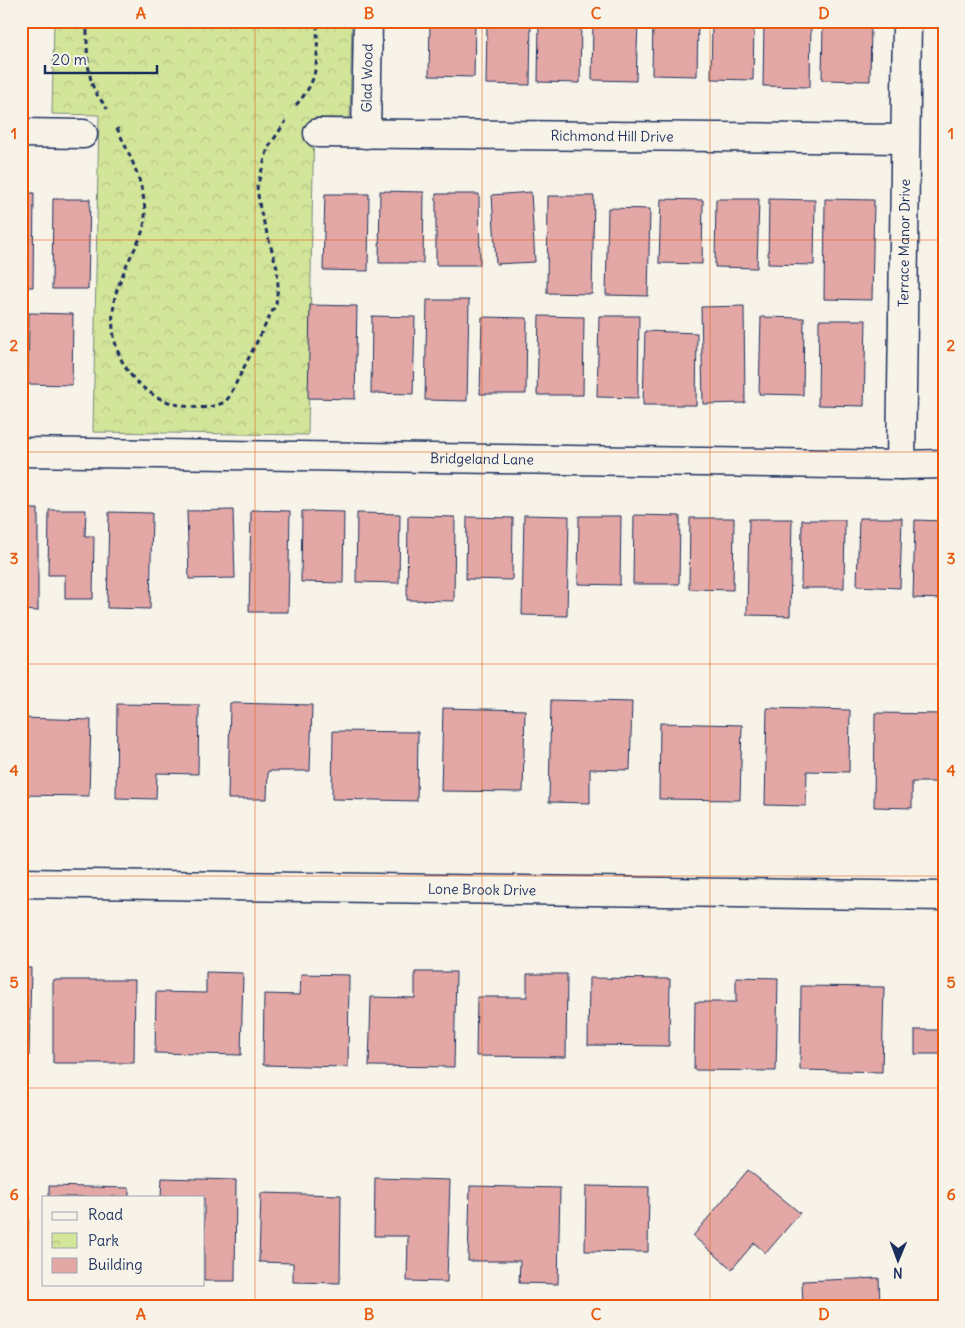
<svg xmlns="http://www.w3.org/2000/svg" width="965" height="1328" viewBox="0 0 965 1328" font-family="Delius,sans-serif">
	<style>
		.park { fill: url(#park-crowns); stroke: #778a7c }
		.building { fill: #e3a8a5; stroke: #1b2f5e }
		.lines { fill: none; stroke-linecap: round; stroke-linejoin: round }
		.minor-casing { stroke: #1b2f5e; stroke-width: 31 }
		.path { stroke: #1b2f5e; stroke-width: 3; stroke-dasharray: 5 4; stroke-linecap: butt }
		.minor { stroke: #f7f3e8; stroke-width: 28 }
		.grid { fill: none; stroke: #e8590c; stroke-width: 1; stroke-opacity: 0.55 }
		.labels { text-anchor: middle; stroke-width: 4.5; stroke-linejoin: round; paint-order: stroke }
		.street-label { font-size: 14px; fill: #1b2f5e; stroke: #f7f3e8 }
		.neatline { fill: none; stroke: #e8590c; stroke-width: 2 }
		.grid-label { font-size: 16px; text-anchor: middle; font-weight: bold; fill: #e8590c }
	</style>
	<defs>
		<pattern id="park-crowns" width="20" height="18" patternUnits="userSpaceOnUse" patternTransform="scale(1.25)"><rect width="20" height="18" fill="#d3e599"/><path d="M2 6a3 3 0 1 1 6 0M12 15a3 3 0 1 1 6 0" fill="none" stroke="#b5c586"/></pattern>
	</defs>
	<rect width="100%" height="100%" fill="#f7f3e8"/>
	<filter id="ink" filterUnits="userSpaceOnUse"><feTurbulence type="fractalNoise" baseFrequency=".02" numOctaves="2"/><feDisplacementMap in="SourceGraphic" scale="10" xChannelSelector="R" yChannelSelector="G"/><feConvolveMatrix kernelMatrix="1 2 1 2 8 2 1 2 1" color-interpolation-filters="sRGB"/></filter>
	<g filter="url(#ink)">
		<!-- park -->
		<path class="park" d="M54,21H352L350,118H314L308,435L93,432L99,115L52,114Z"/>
		<!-- building -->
		<g class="building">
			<path d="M430,21H475L474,77L429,76Z"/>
			<path d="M487,21H531L530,85L486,84Z"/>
			<path d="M539,21H581L580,83L538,82Z"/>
			<path d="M593,21H638L636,81L592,80Z"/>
			<path d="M653,21H698L697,76L652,75Z"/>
			<path d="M712,21H754L753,80L711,79Z"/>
			<path d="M764,21H811L810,87L763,86Z"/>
			<path d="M823,21H871L870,81L822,80Z"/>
			<path d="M380,191L424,192L423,263H379Z"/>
			<path d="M531,192L535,262L496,264L492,195Z"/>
			<path d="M21,193H34L33,287H21Z"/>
			<path d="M325,194H369L368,271L323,270Z"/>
			<path d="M436,194H479L480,265H436Z"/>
			<path d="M548,196H594L592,294L547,293Z"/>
			<path d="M53,199H90L88,289H52Z"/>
			<path d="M661,199L703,200L702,264L659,263Z"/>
			<path d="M716,199H759L757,268L715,267Z"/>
			<path d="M769,199L815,200L814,265L768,264Z"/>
			<path d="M825,199L874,200L872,300L824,299Z"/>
			<path d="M608,208L650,209L648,296L606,295Z"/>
			<path d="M427,300H469L467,401L425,400Z"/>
			<path d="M310,305L357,306L355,399L308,398Z"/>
			<path d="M744,306L745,403L703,404L701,307Z"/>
			<path d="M29,313L73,314L72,385L28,384Z"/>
			<path d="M372,316L415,317L413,394L371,393Z"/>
			<path d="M539,316L584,317L583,395H537Z"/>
			<path d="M599,316H639L638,398L597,397Z"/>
			<path d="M482,317L527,318L526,394H480Z"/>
			<path d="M761,317L804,318L803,395L759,394Z"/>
			<path d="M819,320H866L864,406L818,405Z"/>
			<path d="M645,331L697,333L696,405H643Z"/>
			<path d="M21,509H38V611L21,610Z"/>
			<path d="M49,510H86L85,536H94L93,599H65V575H48Z"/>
			<path d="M233,510L235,578L189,579L187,511Z"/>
			<path d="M251,510L290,511L288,612H249Z"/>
			<path d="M302,511L344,512L343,583L301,582Z"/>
			<path d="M109,512L152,513L150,609L107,608Z"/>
			<path d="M357,513L400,514L399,583L356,582Z"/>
			<path d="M524,515L569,516L567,616L522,615Z"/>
			<path d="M634,515L680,516L679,584H633Z"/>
			<path d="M408,516L455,517L454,601L407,600Z"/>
			<path d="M579,516H621L620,585L578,584Z"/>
			<path d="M467,517L513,518L512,580L466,579Z"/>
			<path d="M690,518H734L733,590L689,589Z"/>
			<path d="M859,518H902L900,588L857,586Z"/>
			<path d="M749,519H792L790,616L747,615Z"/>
			<path d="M802,520H845L844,588H801Z"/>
			<path d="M915,520L944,521V599L913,598Z"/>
			<path d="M551,700L632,702L630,770L590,769V803L549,802Z"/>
			<path d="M230,703L312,705L310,771H268L267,799H228Z"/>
			<path d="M117,704L199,705L198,774L157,773L156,799L116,798Z"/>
			<path d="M443,708L525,710L523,792L441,791Z"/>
			<path d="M767,708L850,710L849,772L807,771L806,806L765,805Z"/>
			<path d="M875,713L944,714V782H912V808L874,807Z"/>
			<path d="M21,718L91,720L89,796L21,795Z"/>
			<path d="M660,723L742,725L740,800L659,799Z"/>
			<path d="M333,731L418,732L417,801L332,799Z"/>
			<path d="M21,968H31L29,1056L21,1055Z"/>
			<path d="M206,972L243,973L241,1055L155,1053L156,992L206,993Z"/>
			<path d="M415,972H456L454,1067L369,1066L371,997L415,998Z"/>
			<path d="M301,974L349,975L348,1067L263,1065L264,994L300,995Z"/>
			<path d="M527,974H567L566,1057L476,1056L477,997H527Z"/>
			<path d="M736,977L778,978L776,1071L694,1070L695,1002H736Z"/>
			<path d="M589,978L670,979L669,1046L588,1045Z"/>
			<path d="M53,980H135L134,1063H53Z"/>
			<path d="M801,986L884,987L882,1072L800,1070Z"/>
			<rect x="915" y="1030" width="29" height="24"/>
			<path d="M748,1170L800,1213L766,1253L754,1243L732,1269L693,1236Z"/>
			<path d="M162,1178L236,1180L235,1281H204V1197H161Z"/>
			<path d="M375,1178L450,1180L447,1282L407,1281L408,1236H374Z"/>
			<path d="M49,1186L129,1188V1197H49Z"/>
			<path d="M470,1186L560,1188L558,1284L519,1283L520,1261H468Z"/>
			<path d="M586,1186L649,1187L648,1252L585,1251Z"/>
			<path d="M261,1193L341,1195L340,1283L293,1282V1263L259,1262Z"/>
			<path d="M21,1195H29L27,1276H21Z"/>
			<path d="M879,1278L880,1307H803L802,1281Z"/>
		</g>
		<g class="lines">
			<defs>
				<g id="minor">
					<path d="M21,133L83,134"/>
					<path id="s1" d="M318,133L905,139"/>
					<path id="s2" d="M366,134L368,21"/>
					<path id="s3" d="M21,452L901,465L944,464"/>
					<path id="s4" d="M901,465L907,21"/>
					<path id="s5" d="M21,883L944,896"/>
				</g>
			</defs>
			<!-- minor casing -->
			<use href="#minor" class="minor-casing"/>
			<!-- path -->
			<g class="path">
				<path d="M87,21C87,42 86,70 94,89C97,96 103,102 107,109"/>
				<path d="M296,105C303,97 310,88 313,78C319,60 317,39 317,21"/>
				<path d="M117,128C130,156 146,186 145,218C144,235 134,249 127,264C123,274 118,286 115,296C114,301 114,306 113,311C109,356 135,395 179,405C192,408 208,409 220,404C224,403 227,400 229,397L276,304L278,285L277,268L260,209L257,187L268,148L286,121"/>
			</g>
			<!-- minor -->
			<use href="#minor" class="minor"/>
		</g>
	</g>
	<!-- grid -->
	<path class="grid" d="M255,21V1307M482,21V1307M710,21V1307M21,240H944M21,452H944M21,664H944M21,876H944M21,1088H944"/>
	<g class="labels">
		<!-- street labels -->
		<g class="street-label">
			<text dy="5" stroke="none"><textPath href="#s2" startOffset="56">Glad Wood</textPath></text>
			<text dy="5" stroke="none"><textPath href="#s1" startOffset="294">Richmond Hill Drive</textPath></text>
			<text dy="5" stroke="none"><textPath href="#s4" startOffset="222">Terrace Manor Drive</textPath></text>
			<text dy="5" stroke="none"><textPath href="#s3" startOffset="461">Bridgeland Lane</textPath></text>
			<text dy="5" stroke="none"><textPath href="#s5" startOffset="461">Lone Brook Drive</textPath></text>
		</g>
	</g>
	<!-- margin -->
	<rect width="965" height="1328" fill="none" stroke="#f7f3e8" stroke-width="55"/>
	<!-- legend -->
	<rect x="42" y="1196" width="162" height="90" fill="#f7f3e8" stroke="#9fa5b1"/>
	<rect x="52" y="1212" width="25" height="8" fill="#f7f3e8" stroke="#9fa5b1"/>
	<text x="88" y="1220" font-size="15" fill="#1b2f5e">Road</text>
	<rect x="52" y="1233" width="25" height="15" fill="url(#park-crowns)" stroke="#9fa5b1"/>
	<text x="88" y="1246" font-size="15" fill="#1b2f5e">Park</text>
	<rect x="52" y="1258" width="25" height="15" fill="#e3a8a5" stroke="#9fa5b1"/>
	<text x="88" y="1270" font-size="15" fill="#1b2f5e">Building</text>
	<!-- north arrow -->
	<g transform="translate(898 1260) rotate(181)" stroke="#f7f3e8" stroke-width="4" paint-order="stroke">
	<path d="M0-4L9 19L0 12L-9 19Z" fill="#1b2f5e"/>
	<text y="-8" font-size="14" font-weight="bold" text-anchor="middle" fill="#1b2f5e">N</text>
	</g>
	<!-- scale -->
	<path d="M45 65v8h112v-8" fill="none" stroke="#1b2f5e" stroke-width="2.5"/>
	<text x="52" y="65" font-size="15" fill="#1b2f5e" stroke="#f7f3e8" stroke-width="4" paint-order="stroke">20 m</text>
	<rect x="28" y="28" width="910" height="1272" class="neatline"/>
	<g class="grid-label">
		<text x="141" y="19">A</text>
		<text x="369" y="19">B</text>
		<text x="596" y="19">C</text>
		<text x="824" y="19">D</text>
		<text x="14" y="139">1</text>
		<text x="951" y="139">1</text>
		<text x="14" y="351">2</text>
		<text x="951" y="351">2</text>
		<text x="14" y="564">3</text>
		<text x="951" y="564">3</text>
		<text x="14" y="776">4</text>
		<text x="951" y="776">4</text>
		<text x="14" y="988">5</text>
		<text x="951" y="988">5</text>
		<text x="14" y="1200">6</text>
		<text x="951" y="1200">6</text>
		<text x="141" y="1320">A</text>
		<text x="369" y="1320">B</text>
		<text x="596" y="1320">C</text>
		<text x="824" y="1320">D</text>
	</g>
</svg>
